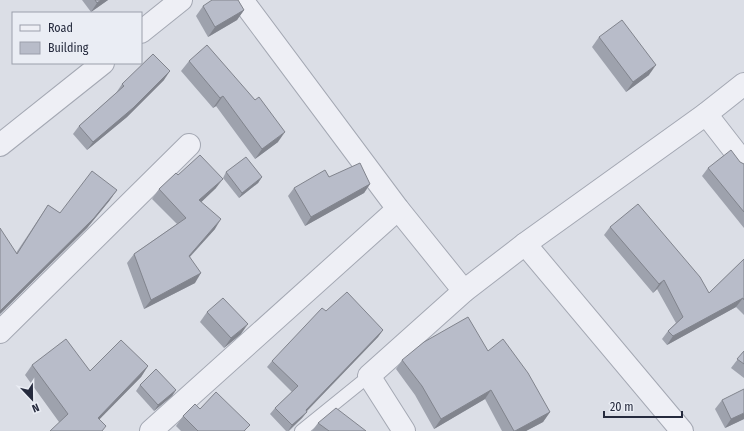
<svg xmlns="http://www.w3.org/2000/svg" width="744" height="431" viewBox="0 0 744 431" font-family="'Fira Sans Condensed',sans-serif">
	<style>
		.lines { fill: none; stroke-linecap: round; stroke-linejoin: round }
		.service-casing { stroke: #a4a8b3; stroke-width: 14 }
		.minor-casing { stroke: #a4a8b3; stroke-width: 24 }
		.service { stroke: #eeeff5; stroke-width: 12 }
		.minor { stroke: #eeeff5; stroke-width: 22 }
		.wall { fill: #9ea2ad }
		.shaded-wall { fill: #81848d }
		.building { fill: #b8bcc9; stroke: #81848d }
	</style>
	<rect width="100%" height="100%" fill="#dbdee6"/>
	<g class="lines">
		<defs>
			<path id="service" d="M301,431L369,376"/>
			<g id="minor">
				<path d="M242,0L398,209L464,291"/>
				<path d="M141,32L181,0"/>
				<path d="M706,114L744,163"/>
				<path d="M0,145L103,63"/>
				<path d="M525,244L682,431"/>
				<path d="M0,332L189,145"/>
				<path d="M151,431L398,209"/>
				<path d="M404,431L369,376L464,291L525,244L706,114L744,84"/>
			</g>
		</defs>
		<!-- service casing -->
		<use href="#service" class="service-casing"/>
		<!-- minor casing -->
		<use href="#minor" class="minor-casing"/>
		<!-- service -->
		<use href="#service" class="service"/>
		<!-- minor -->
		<use href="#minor" class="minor"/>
	</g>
	<!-- wall -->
	<g class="wall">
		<path d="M82,0H108L91,12Z"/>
		<path d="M203,6L244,10L237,20L208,37L196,16Z"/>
		<path d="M599,37L649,75L626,92L592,47Z"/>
		<path d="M189,61L255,100L278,142L255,159L216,106L213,108L181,71Z"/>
		<path d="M164,80L127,117L87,150L73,134L79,126L116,93L122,84Z"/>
		<path d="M740,162L744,164V228L702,176L708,168Z"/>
		<path d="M226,172L262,177L258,183L239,198L223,178Z"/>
		<path d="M178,175L216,188L201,202L215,229L190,257L195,283L144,309L127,263L134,254L177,224L152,199L159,189Z"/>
		<path d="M329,177L370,184L364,193L305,226L288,196L294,188Z"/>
		<path d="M110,200L87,228L0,314L16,253L48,205L60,213Z"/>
		<path d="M610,227L709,293L744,259V315L736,307L667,345L662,339L668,331L676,323L657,289L653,293L604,235Z"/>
		<path d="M326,311L383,330L378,337L307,411V412L302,418L289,431H286L270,414L275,408L292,392L267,367L272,361Z"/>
		<path d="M207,312L241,334L224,348L200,322Z"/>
		<path d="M488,351L550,412L543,422L526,431H502L485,399L434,429L415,395L396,369L402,360Z"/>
		<path d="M744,351V378L731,368Z"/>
		<path d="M32,365L90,371L148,366L141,377L99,419L59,422L25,375Z"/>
		<path d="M140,385L176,390L172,396L154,411L136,391Z"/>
		<path d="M722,400L744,419L725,428L715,409Z"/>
		<path d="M200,409L246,431H181L176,426L183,416Z"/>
		<path d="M318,423L366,431H312Z"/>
	</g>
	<!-- shaded-wall -->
	<g class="shaded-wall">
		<path d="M101,0H108L91,12L97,3Z"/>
		<path d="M244,10L237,20L208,37L215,27Z"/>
		<path d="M656,65L649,75L626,92L633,82Z"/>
		<path d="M170,71L164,80L127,117L87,150L93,142Z"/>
		<path d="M223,96L216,106L213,108L220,98Z"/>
		<path d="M285,132L278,142L255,159L262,149Z"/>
		<path d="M262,177L258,183L239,198L242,193Z"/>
		<path d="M223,179L216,188L193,210L199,200Z"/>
		<path d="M370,184L364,193L305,226L311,217Z"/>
		<path d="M117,190L110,200L87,228L0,314V311Z"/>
		<path d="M221,219L215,229L182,265L189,256Z"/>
		<path d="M201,273L195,283L144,309L151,300Z"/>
		<path d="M664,280L657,289L653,293L659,284Z"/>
		<path d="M743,298L736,307L667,345L673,336Z"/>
		<path d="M248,324L241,334L224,348L231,338Z"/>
		<path d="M383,330L378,337L301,417L306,410Z"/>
		<path d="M148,366L141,377L91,428L98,418Z"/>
		<path d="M176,390L172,396L154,411L158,405Z"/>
		<path d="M491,390L485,399L434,429L441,419Z"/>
		<path d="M307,412L302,418L288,431L292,425Z"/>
		<path d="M550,412L543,422L526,431H515Z"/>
		<path d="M744,413V419L725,428L731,419Z"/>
	</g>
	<!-- building -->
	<g class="building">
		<path d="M95,0H101L97,3Z"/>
		<path d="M212,0H238L244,10L215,27L203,6Z"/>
		<path d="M622,20L656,65L633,82L599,37Z"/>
		<path d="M207,45L255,100L259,97L285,132L262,149L223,96L220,98L189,61Z"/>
		<path d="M153,54L170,71L133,108L93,142L79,126L124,86L122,84Z"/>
		<path d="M731,150L740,162L744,164V212L708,168Z"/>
		<path d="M200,155L223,179L199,200L221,219L189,256L201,273L151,300L134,254L186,218L159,189L176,173L178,175Z"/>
		<path d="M246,157L262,177L242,193L226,172Z"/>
		<path d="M360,163L370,184L311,217L294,188L325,170L329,177Z"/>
		<path d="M92,171L117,190L94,218L0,311V228L17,254L48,205L60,213Z"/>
		<path d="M638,204L700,277L709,293L744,259V300L743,298L673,336L668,331L683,317L664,280L659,284L610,227Z"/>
		<path d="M347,292L383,330L306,410L307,412L292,425L275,408L298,386L272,361L322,308L326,311Z"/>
		<path d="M223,298L248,324L231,338L207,312Z"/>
		<path d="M468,317L488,351L503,339L528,373L550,412L515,431H514L491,390L441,419L422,386L402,360L424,342Z"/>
		<path d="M66,339L90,371L121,340L148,366L98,418L106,426L102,431H50L68,414L32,365Z"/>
		<path d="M744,351V364L737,359Z"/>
		<path d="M156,369L176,390L158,405L140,385Z"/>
		<path d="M744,389V413L731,419L722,400Z"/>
		<path d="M216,392L250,425L244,431H198L183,416L195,404L200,409Z"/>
		<path d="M336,408L366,431H329L318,423Z"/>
	</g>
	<!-- legend -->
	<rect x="12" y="12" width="130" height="52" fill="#eaedf4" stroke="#9b9fab"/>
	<rect x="20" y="25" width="20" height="6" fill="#eeeff5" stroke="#9b9fab"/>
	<text x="48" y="32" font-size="12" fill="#252a3d">Road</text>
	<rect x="20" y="42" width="20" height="12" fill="#b8bcc9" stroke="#9b9fab"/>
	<text x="48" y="52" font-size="12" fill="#252a3d">Building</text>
	<!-- north arrow -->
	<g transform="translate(32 399) rotate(158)" stroke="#eaedf4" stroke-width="3" paint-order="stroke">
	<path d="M0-3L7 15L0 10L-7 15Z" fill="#252a3d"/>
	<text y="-6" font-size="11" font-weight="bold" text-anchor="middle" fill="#252a3d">N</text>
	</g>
	<!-- scale -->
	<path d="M604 411v6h78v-6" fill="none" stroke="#252a3d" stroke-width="2"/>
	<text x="610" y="411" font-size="12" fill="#252a3d" stroke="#eaedf4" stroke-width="3" paint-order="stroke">20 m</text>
</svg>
